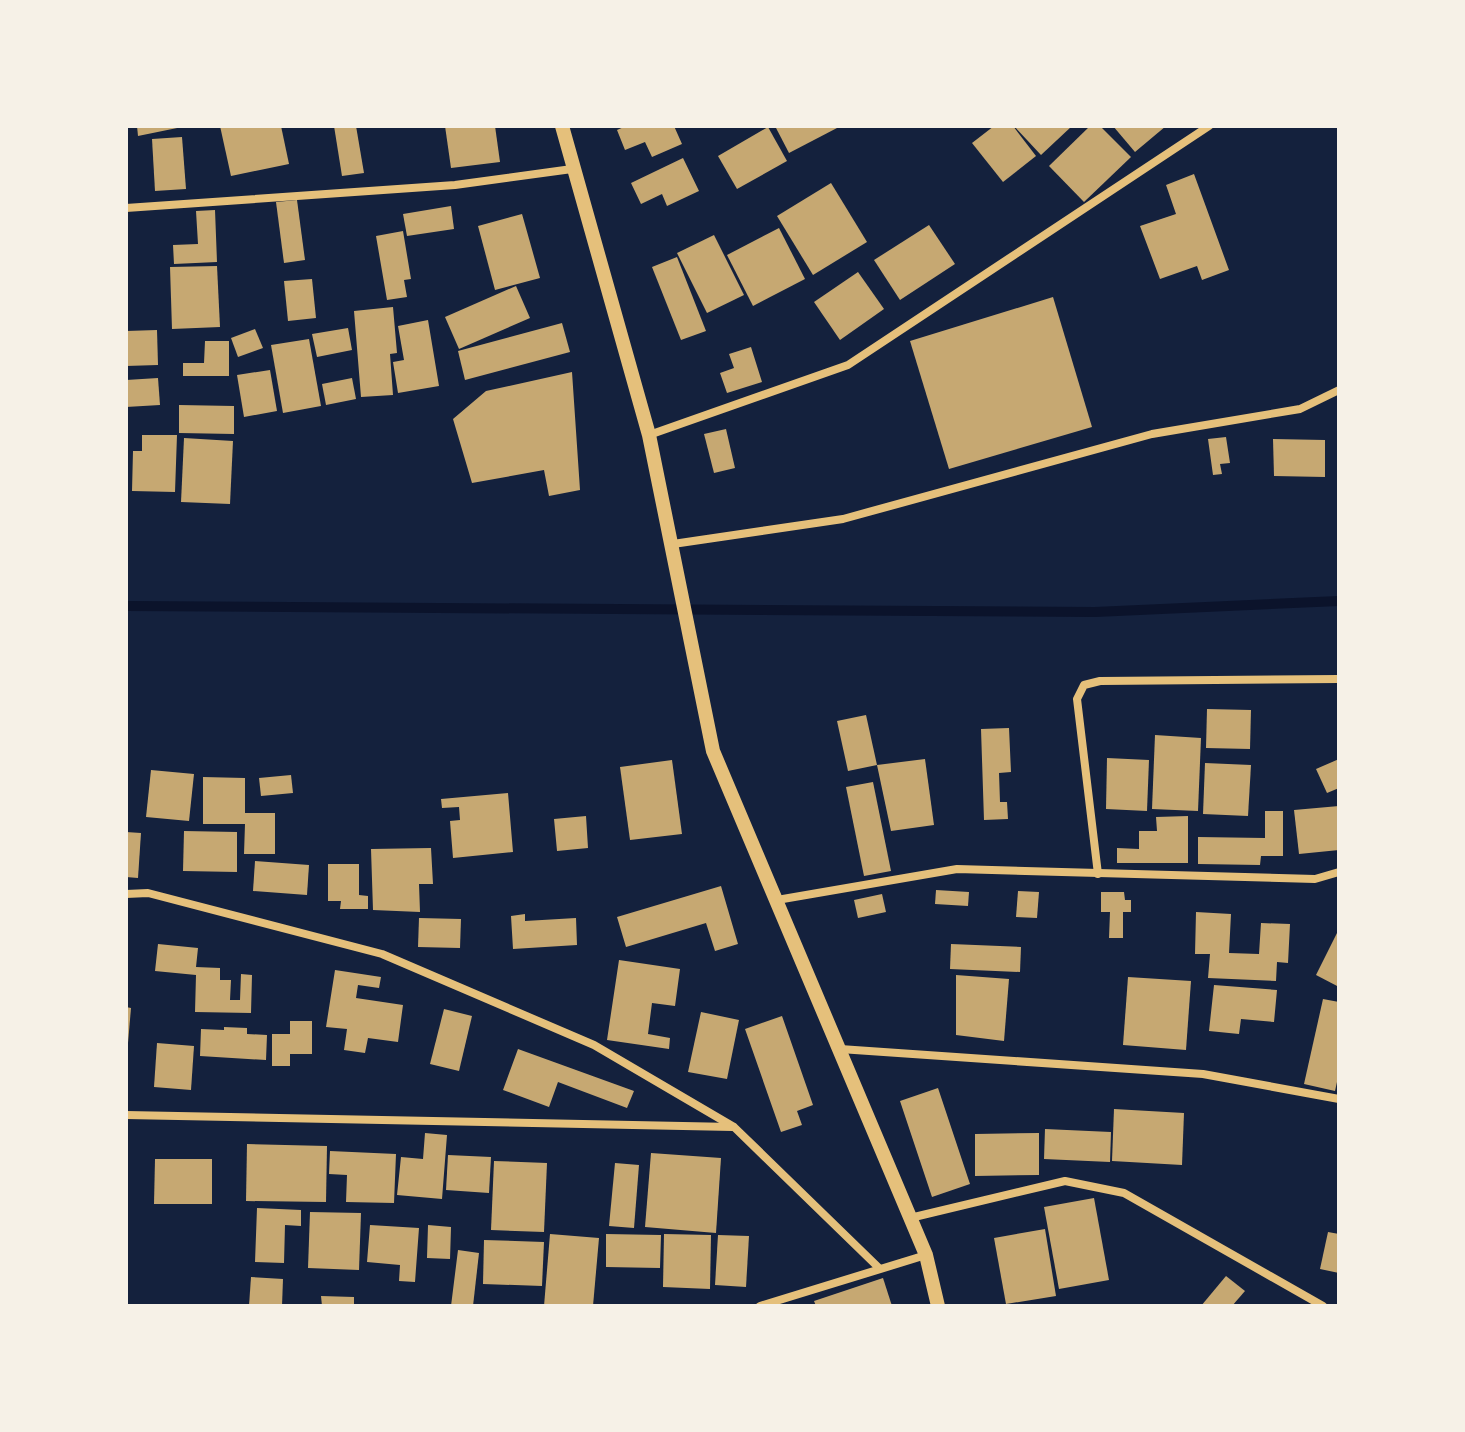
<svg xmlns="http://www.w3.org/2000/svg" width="1465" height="1432" viewBox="0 0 1465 1432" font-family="Merriweather,serif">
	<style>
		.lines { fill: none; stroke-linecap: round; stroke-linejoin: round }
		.stream { stroke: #0b132b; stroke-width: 10 }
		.building { fill: #c6a872 }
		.minor { stroke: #e5c07b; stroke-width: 8 }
		.tertiary { stroke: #e5c07b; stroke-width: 14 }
	</style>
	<rect width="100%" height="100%" fill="#14213d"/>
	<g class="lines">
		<!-- stream -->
		<path class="stream" d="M126,606L1095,612L1339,601"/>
	</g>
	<!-- building -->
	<g class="building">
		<path d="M137,126H182V127L138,136Z"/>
		<path d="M220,126H281L289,164L231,176Z"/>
		<path d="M334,126H356L364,173L342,176Z"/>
		<path d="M445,126H495L500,162L451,168Z"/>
		<path d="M626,126H674L682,144L652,157L645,142L625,150L617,130Z"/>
		<path d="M775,126H836L837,128L789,153Z"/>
		<path d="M994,126H1013L1036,156L1003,182L972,143Z"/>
		<path d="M1014,126H1072L1041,155Z"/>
		<path d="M1090,126H1100L1131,157L1084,202L1049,166Z"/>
		<path d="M1113,126H1166L1135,152Z"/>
		<path d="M768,127L787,161L737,189L718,156Z"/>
		<path d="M182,137L186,189L155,191L152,139Z"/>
		<path d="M683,158L699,191L667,206L662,194L641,204L631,183Z"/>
		<path d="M1194,174L1229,270L1202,280L1197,266L1160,279L1140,226L1176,214L1166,185Z"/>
		<path d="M831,183L867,242L813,275L777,216Z"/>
		<path d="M297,200L305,260L284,263L276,202Z"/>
		<path d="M451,206L454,229L407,236L403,214Z"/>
		<path d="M215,210L217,262L174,264L173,245L198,244L196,211Z"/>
		<path d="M522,214L540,278L495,290L478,226Z"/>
		<path d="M929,225L955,264L900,300L874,260Z"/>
		<path d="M779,228L805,279L753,306L727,255Z"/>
		<path d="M403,231L411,279L404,280L407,297L387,300L376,236Z"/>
		<path d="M714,235L744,295L707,313L677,253Z"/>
		<path d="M677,257L706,331L681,340L652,267Z"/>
		<path d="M217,266L220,327L172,329L170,267Z"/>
		<path d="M858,272L884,309L840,340L814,302Z"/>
		<path d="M312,279L316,318L288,321L284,281Z"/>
		<path d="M516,286L530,318L459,349L445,317Z"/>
		<path d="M1053,297L1092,427L949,469L910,341Z"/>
		<path d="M393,307L397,353L390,354L393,395L361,397L354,311Z"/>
		<path d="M428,320L439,386L398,393L393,362L404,360L398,326Z"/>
		<path d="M562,323L570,352L465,380L458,351Z"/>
		<path d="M348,328L352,350L317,357L312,334Z"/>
		<path d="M255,329L263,348L238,357L231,338Z"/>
		<path d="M157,330L158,365L126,366V331Z"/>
		<path d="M309,339L321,406L283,413L271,345Z"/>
		<path d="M205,341H229V376H183V363H204Z"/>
		<path d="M751,347L762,382L727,393L720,373L734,368L729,354Z"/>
		<path d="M270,370L277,411L244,417L237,375Z"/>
		<path d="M572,372L580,490L549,496L544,470L472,483L453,419L486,391Z"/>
		<path d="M158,378L160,405L126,407V380Z"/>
		<path d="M352,378L356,399L326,405L322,384Z"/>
		<path d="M179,405L234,406V434L179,433Z"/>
		<path d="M726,429L735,468L714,473L704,434Z"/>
		<path d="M142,435H177L175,492L132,491L133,451H142Z"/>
		<path d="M1226,437L1230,463L1220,464L1222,474L1213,475L1208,439Z"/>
		<path d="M184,438L233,441L230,504L181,502Z"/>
		<path d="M1273,439L1325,440V477L1274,476Z"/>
		<path d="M1207,709L1251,710L1250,749L1206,748Z"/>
		<path d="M866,715L877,765L848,771L837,721Z"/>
		<path d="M1009,728L1011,772L999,773L1000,802H1007L1008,819L984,820L981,729Z"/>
		<path d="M1155,735L1201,738L1198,811L1152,809Z"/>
		<path d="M1107,758L1149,760L1147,811L1106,809Z"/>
		<path d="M925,759L934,825L891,831L877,765Z"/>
		<path d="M1339,759V788L1327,793L1316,769Z"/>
		<path d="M672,760L682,834L630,840L620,767Z"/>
		<path d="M1205,763L1251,765L1248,816L1203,814Z"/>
		<path d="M151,770L194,774L189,821L146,817Z"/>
		<path d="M291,775L293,793L261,796L259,778Z"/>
		<path d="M203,777L245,778V813H275V854H244L245,824H203Z"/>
		<path d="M873,782L891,871L864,876L846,787Z"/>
		<path d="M508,793L513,852L453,858L450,821L460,820L459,807L442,808L441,799Z"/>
		<path d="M1339,806V850L1299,854L1294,810Z"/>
		<path d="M1265,811H1283V856H1261L1260,865L1198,864V837L1265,838Z"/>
		<path d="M586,816L588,848L557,851L554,819Z"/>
		<path d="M1188,816V863H1117V848L1139,849V831H1157L1156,817Z"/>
		<path d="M184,831L237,832V872L183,871Z"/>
		<path d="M126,832L141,833L138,878L126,877Z"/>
		<path d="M431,848L433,884H419L420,912L373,910L371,849Z"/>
		<path d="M255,861L309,865L307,895L253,891Z"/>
		<path d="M328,864H359V895L368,896V909H340L341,901H328Z"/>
		<path d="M721,886L738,944L715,951L706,923L626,947L617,917Z"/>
		<path d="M936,890L969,892L968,906L935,904Z"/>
		<path d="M1018,891L1039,892L1037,918L1016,917Z"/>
		<path d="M1101,892H1124L1125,900H1131V912H1123V938H1109L1110,912H1101Z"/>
		<path d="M882,894L886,912L858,918L854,900Z"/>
		<path d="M1196,912L1231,914L1229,953L1259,954L1261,923L1290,924L1288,963L1277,962L1276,981L1208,978L1210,954H1195Z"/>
		<path d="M525,914V921L576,918L577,945L513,949L511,916Z"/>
		<path d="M419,918L461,919L460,948L418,947Z"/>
		<path d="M1339,929V987L1316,975Z"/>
		<path d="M158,944L198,948L196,967L220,968V980H231L230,1000H240L241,974L252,975L251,1013L195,1012L196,975L155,971Z"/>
		<path d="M951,944L1021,947L1020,972L950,969Z"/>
		<path d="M619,960L680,969L675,1006L652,1003L648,1034L670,1038L669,1049L607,1040Z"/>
		<path d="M335,970L381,977L379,988L358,985L356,998L403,1005L398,1042L368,1038L365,1053L344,1050L347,1029L326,1027Z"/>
		<path d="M956,975L1009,979L1004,1041L956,1035Z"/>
		<path d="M1128,977L1191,981L1186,1050L1123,1045Z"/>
		<path d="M1214,985L1277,990L1274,1022L1241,1019L1239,1034L1209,1031Z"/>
		<path d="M1323,999L1339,1002V1073L1335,1091L1304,1084Z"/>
		<path d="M126,1007L131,1008L128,1043H126Z"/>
		<path d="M444,1009L472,1016L459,1071L430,1064Z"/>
		<path d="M701,1012L739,1020L727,1079L688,1072Z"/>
		<path d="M782,1016L813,1105L797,1111L802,1125L781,1132L745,1029Z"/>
		<path d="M290,1021H312V1054H290V1066H272V1034H290Z"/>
		<path d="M224,1027L247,1028V1034L267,1035L266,1060L200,1056L201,1029L224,1030Z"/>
		<path d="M157,1043L194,1046L191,1090L154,1087Z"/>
		<path d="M518,1049L634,1091L627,1108L558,1082L549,1107L503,1090Z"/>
		<path d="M938,1088L970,1184L932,1197L900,1101Z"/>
		<path d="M1114,1109L1184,1113L1182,1165L1112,1161Z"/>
		<path d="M1045,1129L1111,1132L1110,1162L1044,1159Z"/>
		<path d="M425,1133L447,1135L442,1199L397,1195L401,1157L423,1159Z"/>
		<path d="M1039,1133V1175L975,1176V1134Z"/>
		<path d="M247,1144L327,1146L326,1202L246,1201Z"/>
		<path d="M330,1151L396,1154L394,1203L346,1202L347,1175L329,1174Z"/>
		<path d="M651,1153L721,1158L716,1233L645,1227Z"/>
		<path d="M448,1155L491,1157L489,1193L446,1190Z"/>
		<path d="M155,1159H212V1204H154Z"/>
		<path d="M494,1161L547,1163L544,1232L491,1230Z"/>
		<path d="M615,1163L639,1165L634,1228L609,1226Z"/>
		<path d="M1094,1198L1109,1280L1059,1289L1044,1207Z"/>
		<path d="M257,1208L301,1210V1226L285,1225L284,1263L255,1262Z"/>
		<path d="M310,1212L361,1213L359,1270L308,1268Z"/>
		<path d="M370,1225L419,1228L415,1282L399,1281L400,1265L367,1262Z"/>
		<path d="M428,1225L451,1227L450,1259L427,1258Z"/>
		<path d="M1045,1229L1056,1296L1006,1304L994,1238Z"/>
		<path d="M1328,1232L1339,1234V1273L1320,1269Z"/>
		<path d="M550,1234L599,1238L593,1306H544Z"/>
		<path d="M606,1234L661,1235L660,1268L606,1267Z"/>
		<path d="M664,1234L711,1235L710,1289L663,1287Z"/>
		<path d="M718,1235L749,1236L746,1287L715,1285Z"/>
		<path d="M484,1240L544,1242L542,1286L483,1284Z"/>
		<path d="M458,1250L479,1253L473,1306H451Z"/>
		<path d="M1226,1276L1245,1291L1232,1306H1201Z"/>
		<path d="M251,1277L283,1279L282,1306H249Z"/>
		<path d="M883,1278L892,1306H816L814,1301Z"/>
		<path d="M321,1296L354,1297V1306H322Z"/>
	</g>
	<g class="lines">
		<!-- minor -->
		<g class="minor">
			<path d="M126,208L455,185L572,169"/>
			<path d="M649,435L848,365L1209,126"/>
			<path d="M673,544L843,519L1152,434L1300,409L1339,390"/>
			<path d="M1098,874L1077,699L1084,685L1100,681L1339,679"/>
			<path d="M126,894L148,893L382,954L594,1045L734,1127L879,1268"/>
			<path d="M777,900L957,869L1315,879L1339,872"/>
			<path d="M840,1049L1203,1074L1339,1099"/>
			<path d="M126,1115L733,1127"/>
			<path d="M910,1218L1065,1181L1124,1193L1323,1306"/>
			<path d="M760,1306L926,1255"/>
		</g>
		<!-- tertiary -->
		<path class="tertiary" d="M562,126L649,435L713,751L926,1255L938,1306"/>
	</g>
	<!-- border -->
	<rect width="1465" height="1432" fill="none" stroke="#f6f1e7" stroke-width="256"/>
</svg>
